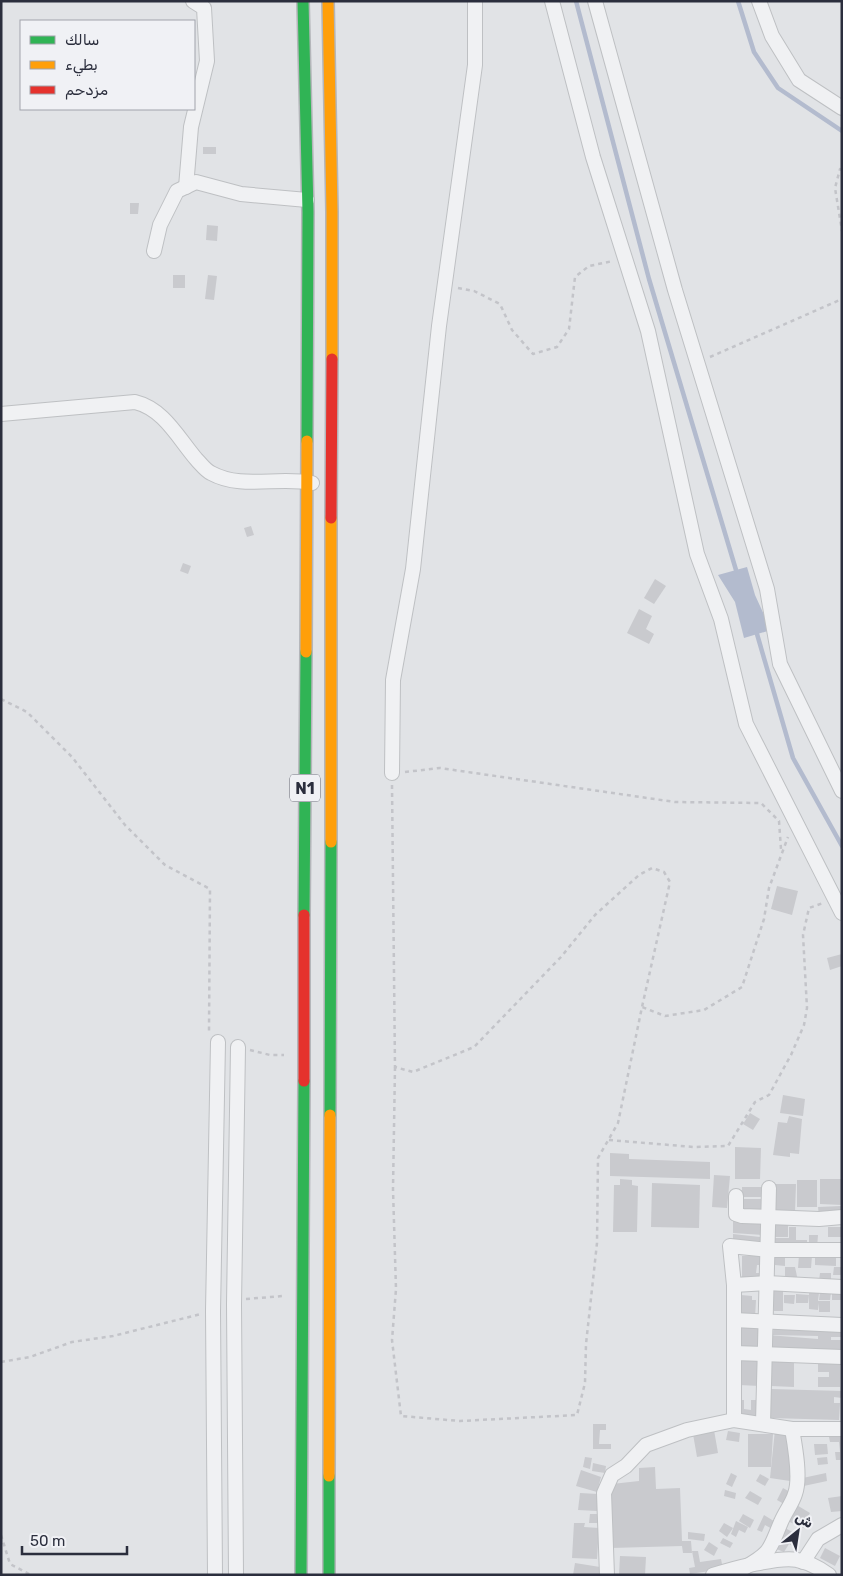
<svg xmlns="http://www.w3.org/2000/svg" width="843" height="1576" viewBox="0 0 843 1576" font-family="Rubik,'Noto Naskh Arabic',sans-serif">
	<style>
		.water { fill: #b3bbce }
		.lines { fill: none; stroke-linecap: round; stroke-linejoin: round }
		.stream { stroke: #b3bbce; stroke-width: 4.5 }
		.building { fill: #c9cace }
		.street-casing { stroke: #bec0c3; stroke-width: 16 }
		.fast-casing { stroke: #b4b6ba; stroke-width: 14 }
		.slow-casing { stroke: #b4b6ba; stroke-width: 14 }
		.jam-casing { stroke: #b4b6ba; stroke-width: 14 }
		.path { stroke: #c3c4c9; stroke-width: 2.5; stroke-dasharray: 4 4; stroke-linecap: butt }
		.street { stroke: #f0f1f3; stroke-width: 14 }
		.fast { stroke: #30b455; stroke-width: 11 }
		.slow { stroke: #ff9f0a; stroke-width: 11 }
		.jam { stroke: #e5322d; stroke-width: 11 }
		.labels { text-anchor: middle; stroke-width: 5; stroke-linejoin: round; paint-order: stroke }
		.shield { fill: #f0f1f5; stroke: #666874; stroke-width: 1 }
		.shield-label { font-size: 16px; font-weight: bold; fill: #2b2e3d }
	</style>
	<rect width="100%" height="100%" fill="#e1e3e6"/>
	<!-- water -->
	<path class="water" d="M747,567L755,595L771,630L744,638L735,602L718,575Z"/>
	<g class="lines">
		<!-- stream -->
		<g class="stream">
			<path d="M576,1L649,279L736,570"/>
			<path d="M738,1L754,52L778,88L842,131"/>
			<path d="M757,634L793,758L842,846"/>
		</g>
	</g>
	<!-- building -->
	<g class="building">
		<rect x="203" y="147" width="13" height="7"/>
		<path d="M130,203H139L138,214H130Z"/>
		<path d="M207,225L218,226L217,241L206,240Z"/>
		<rect x="173" y="275" width="12" height="13"/>
		<path d="M208,275L217,276L214,300L205,299Z"/>
		<path d="M251,526L254,535L247,537L244,528Z"/>
		<path d="M183,563L191,566L188,574L180,571Z"/>
		<path d="M655,579L666,586L654,604L644,598Z"/>
		<path d="M639,609L652,616L646,629L654,634L649,644L627,633Z"/>
		<path d="M777,886L798,891L792,915L771,909Z"/>
		<path d="M842,954V966L830,970L827,958Z"/>
		<path d="M783,1095L805,1099L803,1116L780,1113Z"/>
		<path d="M750,1113L760,1119L753,1130L743,1124Z"/>
		<path d="M789,1116L802,1119L799,1154L790,1153V1157L773,1155L778,1122L787,1123Z"/>
		<path d="M735,1147L761,1148L760,1179H735Z"/>
		<path d="M610,1153L629,1154V1159L710,1162V1179L610,1176Z"/>
		<path d="M714,1175L730,1176L727,1208L712,1207Z"/>
		<path d="M620,1179L632,1180V1185L638,1186L637,1232H613L614,1185H620Z"/>
		<path d="M820,1179H842V1205L820,1204Z"/>
		<rect x="797" y="1180" width="20" height="27"/>
		<path d="M652,1183L700,1185L699,1228L651,1227Z"/>
		<path d="M773,1184H796L795,1212H773Z"/>
		<rect x="742" y="1187" width="20" height="10"/>
		<path d="M741,1199H764L765,1212L741,1213Z"/>
		<path d="M841,1206V1216L819,1217L818,1207Z"/>
		<path d="M733,1218H763V1235L733,1233Z"/>
		<rect x="769" y="1218" width="19" height="19"/>
		<path d="M789,1227H796V1240H807V1248H768V1238H789Z"/>
		<rect x="828" y="1227" width="13" height="10"/>
		<path d="M733,1234L760,1237V1246H733Z"/>
		<path d="M809,1235H818L817,1248H809Z"/>
		<path d="M773,1254L785,1255V1266L775,1265V1270L769,1269Z"/>
		<path d="M799,1255L812,1256L811,1268H798Z"/>
		<path d="M815,1255L836,1256V1266L815,1265Z"/>
		<path d="M742,1256H763V1265H757L756,1273H763L762,1280H742Z"/>
		<path d="M785,1267H795L798,1281H785Z"/>
		<path d="M834,1267H842V1275H833Z"/>
		<path d="M820,1273H831V1281H819Z"/>
		<path d="M773,1291H783V1311H774Z"/>
		<path d="M832,1291L842,1292V1300H832Z"/>
		<path d="M809,1292L819,1293L818,1301H830V1312H819V1303L818,1310L809,1309Z"/>
		<path d="M820,1292H831L830,1300H819Z"/>
		<path d="M796,1294L809,1295L808,1303H796Z"/>
		<path d="M741,1295L752,1296V1300H756L755,1318L739,1317Z"/>
		<path d="M784,1295H795L794,1304L784,1303Z"/>
		<path d="M774,1323L842,1326V1337H831V1340H842V1355L768,1350V1335L818,1339V1336L773,1335Z"/>
		<rect x="739" y="1325" width="22" height="25"/>
		<path d="M772,1358H794V1387L771,1386Z"/>
		<path d="M739,1361H761L760,1386L739,1385Z"/>
		<path d="M818,1361H840V1387H818V1377H829V1372H818Z"/>
		<path d="M771,1389L842,1391V1398L834,1397V1403H840L839,1420L771,1418Z"/>
		<path d="M737,1400H744V1409L751,1410V1400H760V1419L736,1418Z"/>
		<path d="M593,1424H606V1430H600L599,1444H611V1449H593Z"/>
		<path d="M714,1430L718,1453L697,1457L693,1434Z"/>
		<path d="M775,1430H791L794,1459L790,1481L770,1478Z"/>
		<path d="M728,1431L740,1433L739,1442L726,1440Z"/>
		<path d="M748,1434H773L771,1467H748Z"/>
		<path d="M842,1436V1460H836L835,1452H840L839,1442H830L829,1437Z"/>
		<path d="M814,1444H827L828,1454L815,1455Z"/>
		<path d="M585,1457L592,1458L590,1469L583,1467Z"/>
		<path d="M827,1457L828,1464L818,1465L817,1458Z"/>
		<path d="M593,1463L606,1466L605,1473L592,1471Z"/>
		<path d="M655,1467L656,1489L680,1488L682,1541H691L692,1553H683L682,1546L611,1548L612,1484L639,1481V1468Z"/>
		<path d="M581,1470L601,1477L597,1492L576,1486Z"/>
		<path d="M731,1473L737,1476L732,1487L726,1484Z"/>
		<path d="M826,1473L827,1481L799,1487L798,1479Z"/>
		<path d="M760,1474L769,1479L765,1486L756,1481Z"/>
		<path d="M783,1488L790,1492L784,1504L777,1500Z"/>
		<path d="M725,1490L736,1493L735,1499L724,1496Z"/>
		<path d="M750,1491L762,1498L758,1505L745,1498Z"/>
		<path d="M580,1493L598,1494L597,1511L578,1510Z"/>
		<path d="M842,1496V1511L831,1512L828,1498Z"/>
		<path d="M795,1504L810,1513L804,1523L808,1525L806,1529L785,1520Z"/>
		<path d="M590,1514H599V1523H589Z"/>
		<path d="M743,1514L754,1520L750,1528L739,1521Z"/>
		<path d="M764,1515L777,1523L774,1530L765,1525L762,1532L757,1530Z"/>
		<path d="M736,1521L748,1527L745,1533L739,1530L736,1537L731,1534Z"/>
		<path d="M574,1523H585L584,1527L599,1528L597,1559L572,1558Z"/>
		<path d="M724,1523L733,1528L727,1537L719,1531Z"/>
		<path d="M785,1528L800,1536L794,1547L789,1544L784,1552L774,1548Z"/>
		<path d="M688,1532L705,1534L704,1541L688,1539Z"/>
		<path d="M723,1538L733,1543L730,1548L720,1543Z"/>
		<path d="M709,1542L718,1548L714,1556L704,1550Z"/>
		<path d="M825,1548L840,1556L835,1566L820,1558Z"/>
		<path d="M692,1551H698L700,1562L721,1559L723,1569L690,1574L689,1568L695,1567Z"/>
		<path d="M620,1556L646,1557L645,1575H619Z"/>
		<path d="M575,1563L600,1567L599,1575H573Z"/>
	</g>
	<g class="lines">
		<defs>
			<g id="street">
				<path d="M552,1L593,157L648,331L697,554L721,619L746,724L842,913"/>
				<path d="M595,1L675,290L767,589L780,664L842,791"/>
				<path d="M759,1L772,36L799,80L842,108"/>
				<path d="M186,187L191,127L207,61L204,8L193,1"/>
				<path d="M154,251L160,225L177,191L196,182L241,194L307,200"/>
				<path d="M1,414L135,402C164,409 178,438 197,460C202,465 205,470 211,473C242,490 278,476 312,483"/>
				<path d="M392,773L393,680L413,569L439,326L475,65V1"/>
				<path d="M736,1196V1214L742,1216L819,1219L842,1217"/>
				<path d="M734,1285L767,1283L842,1287"/>
				<path d="M734,1320L842,1325"/>
				<path d="M734,1353L842,1357"/>
				<path d="M734,1420V1285L730,1246L768,1250H842"/>
				<path d="M763,1423L769,1188"/>
				<path d="M803,1562L818,1539L842,1525"/>
				<path d="M744,1568C772,1552 769,1550 781,1522C785,1512 792,1504 795,1494C801,1478 795,1446 792,1429"/>
				<path d="M215,1575L213,1311L218,1042"/>
				<path d="M236,1575L234,1304L238,1047"/>
				<path d="M607,1575L604,1493L612,1475L626,1466L646,1445L687,1430L734,1420L792,1429H842"/>
				<path d="M713,1575C731,1569 780,1556 797,1560C809,1562 819,1568 829,1575"/>
			</g>
			<g id="fast">
				<path d="M303,1L308,212L307,441"/>
				<path d="M304,915L306,652"/>
				<path d="M330,1115L331,842"/>
				<path d="M301,1575L304,1081"/>
				<path d="M329,1575V1476"/>
			</g>
			<g id="slow">
				<path d="M328,1L332,212V359"/>
				<path d="M306,652L307,441"/>
				<path d="M331,842V518"/>
				<path d="M329,1476L330,1115"/>
			</g>
			<g id="jam">
				<path d="M331,518L332,359"/>
				<path d="M304,1081V915"/>
			</g>
		</defs>
		<!-- street casing -->
		<use href="#street" class="street-casing"/>
		<!-- fast casing -->
		<use href="#fast" class="fast-casing"/>
		<!-- slow casing -->
		<use href="#slow" class="slow-casing"/>
		<!-- jam casing -->
		<use href="#jam" class="jam-casing"/>
		<!-- path -->
		<g class="path">
			<path d="M842,170L840,169L835,188L842,231"/>
			<path d="M458,288L474,291L500,304L512,330L533,354L557,347L569,329L575,277L589,266L613,261"/>
			<path d="M710,357L842,299"/>
			<path d="M1,699L27,712L72,757L125,825L165,865L210,889L209,1031"/>
			<path d="M405,772L440,768L675,802L761,803L779,821L781,849"/>
			<path d="M392,785L395,1067L413,1072L474,1047L561,957L595,915L639,875L652,868L664,872L670,882L642,1007"/>
			<path d="M250,1050L270,1055H284"/>
			<path d="M395,1067L393,1189L396,1289L392,1340L401,1416L460,1421L577,1415L585,1383L586,1344L597,1243L598,1158L618,1123L642,1007L665,1016L704,1010L742,987L764,919L769,888L788,837"/>
			<path d="M609,1140L694,1147L728,1146L755,1102L769,1095L791,1055L804,1025L807,1008L803,935L809,908L823,903"/>
			<path d="M246,1299L283,1296"/>
			<path d="M1,1362L30,1357L72,1342L113,1336L201,1314"/>
			<path d="M1,1535L10,1564L31,1575"/>
		</g>
		<!-- street -->
		<use href="#street" class="street"/>
		<!-- fast -->
		<use href="#fast" class="fast"/>
		<!-- slow -->
		<use href="#slow" class="slow"/>
		<!-- jam -->
		<use href="#jam" class="jam"/>
	</g>
	<g class="labels">
		<!-- shield labels -->
		<rect class="shield" x="290" y="774.5" width="30" height="27" rx="4"/>
		<g class="shield-label">
			<text x="305" y="794">N1</text>
		</g>
	</g>
	<!-- border -->
	<rect width="843" height="1576" fill="none" stroke="#2b2e3d" stroke-width="5"/>
	<!-- legend -->
	<rect x="20" y="20" width="175" height="90" fill="#f0f1f5" stroke="#a1a3ab"/>
	<rect x="30" y="36" width="25" height="8" fill="#30b455" stroke="#a1a3ab"/>
	<text x="65" y="45" font-size="15" fill="#2b2e3d">سالك</text>
	<rect x="30" y="61" width="25" height="8" fill="#ff9f0a" stroke="#a1a3ab"/>
	<text x="65" y="70" font-size="15" fill="#2b2e3d">بطيء</text>
	<rect x="30" y="86" width="25" height="8" fill="#e5322d" stroke="#a1a3ab"/>
	<text x="65" y="95" font-size="15" fill="#2b2e3d">مزدحم</text>
	<!-- north arrow -->
	<g transform="translate(798 1531) rotate(30)" stroke="#f0f1f5" stroke-width="4" paint-order="stroke">
	<path d="M0-4L9 19L0 12L-9 19Z" fill="#2b2e3d"/>
	<text y="-8" font-size="14" font-weight="bold" text-anchor="middle" fill="#2b2e3d">ش</text>
	</g>
	<!-- scale -->
	<path d="M22 1546v8h105v-8" fill="none" stroke="#2b2e3d" stroke-width="2.5"/>
	<text x="30" y="1546" font-size="15" fill="#2b2e3d" stroke="#f0f1f5" stroke-width="4" paint-order="stroke">50 m</text>
</svg>
